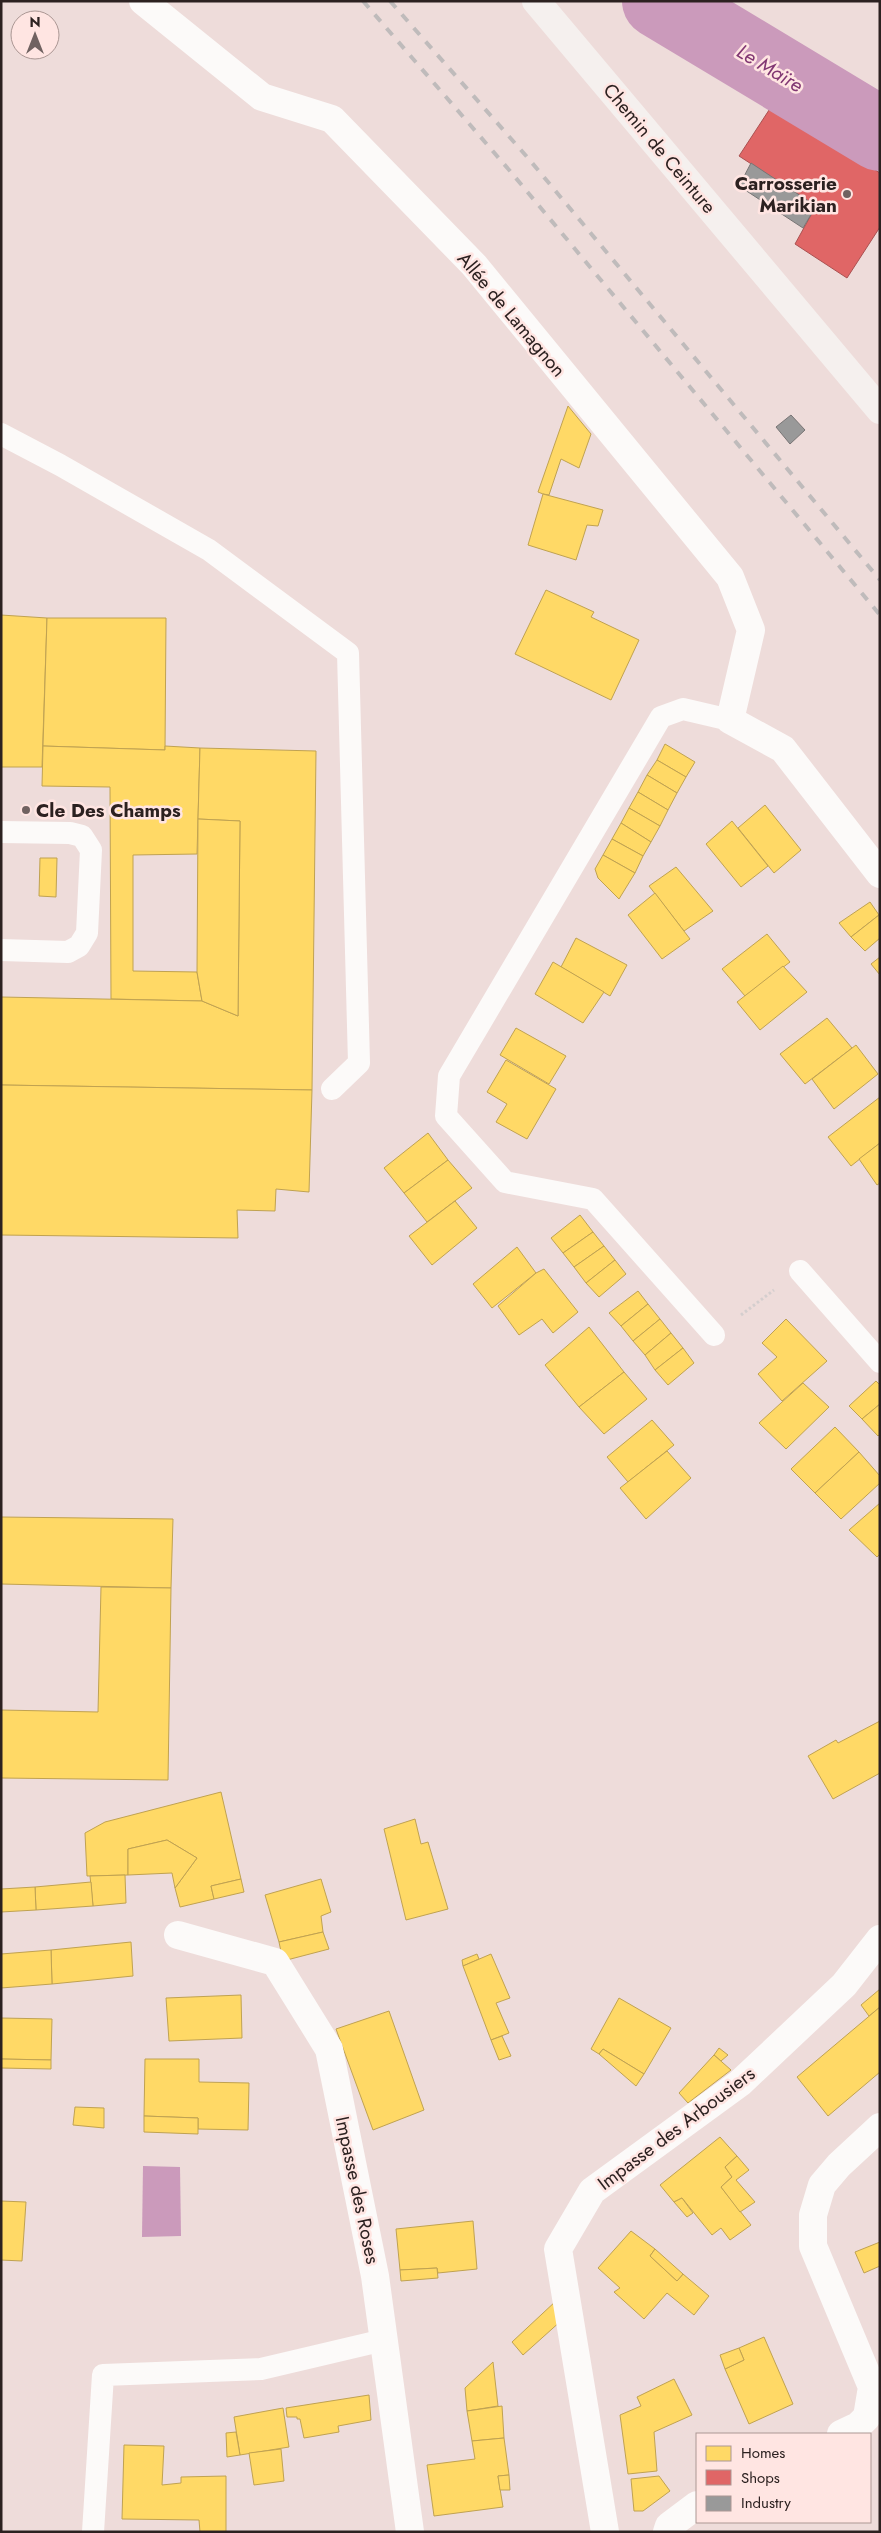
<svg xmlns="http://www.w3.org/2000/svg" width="881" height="2533" viewBox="0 0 881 2533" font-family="Jost,sans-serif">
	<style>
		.water { fill: #cb9abb }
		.homes { fill: #ffd966; stroke: #c0a251 }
		.shops { fill: #e06666; stroke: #aa5151 }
		.industry { fill: #999; stroke: #787575 }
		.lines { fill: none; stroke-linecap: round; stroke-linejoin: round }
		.river { stroke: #cb9abb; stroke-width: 74 }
		.path { stroke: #d4cece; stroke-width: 3; stroke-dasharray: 2.5 2.5; stroke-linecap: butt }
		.lane { stroke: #fcfaf9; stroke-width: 22 }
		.street { stroke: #fcfaf9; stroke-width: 28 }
		.secondary { stroke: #f5f0ee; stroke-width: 28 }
		.rail { stroke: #bfbbbb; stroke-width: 4; stroke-dasharray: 9 9; stroke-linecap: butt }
		.poi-dot { fill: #706261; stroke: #ffe5e2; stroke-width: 2 }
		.labels { text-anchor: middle; stroke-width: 5; stroke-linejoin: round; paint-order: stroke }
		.street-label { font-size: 19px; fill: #2c2120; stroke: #ffe5e2 }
		.poi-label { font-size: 19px; font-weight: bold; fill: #2c2120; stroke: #ffe5e2; text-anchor: end }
		.water-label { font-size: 20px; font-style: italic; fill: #813672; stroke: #ffe5e2 }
	</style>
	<rect width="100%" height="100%" fill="#eedcda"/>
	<!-- water -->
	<path class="water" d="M143,2166L180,2167L181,2236L142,2237Z"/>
	<!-- homes -->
	<g class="homes">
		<path d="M568,406L591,434L579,468L561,459L549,495L543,494L538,492Z"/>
		<path d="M543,494L603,510L598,526L587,525L576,560L528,545Z"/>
		<path d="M546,590L594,612L591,617L639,640L611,700L515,654Z"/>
		<path d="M1,615L47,618L42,767H1Z"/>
		<path d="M47,618H166L165,750L43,746Z"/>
		<path d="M665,744L695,762L686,777L657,760Z"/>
		<path d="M43,746L165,750V746L200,748L197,854L133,855V971L197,972L202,1001L111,999L110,787L42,786Z"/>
		<path d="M200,748L316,751L312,1090L1,1085V997L202,1001L238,1016L240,821L198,819Z"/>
		<path d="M657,760L686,777L677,793L647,775Z"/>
		<path d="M647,775L677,793L668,810L638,792Z"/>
		<path d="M638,792L668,810L660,826L629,808Z"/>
		<path d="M765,805L801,850L774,873L738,828Z"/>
		<path d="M629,808L660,826L651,842L621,823Z"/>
		<path d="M198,819L240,821L238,1016L202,1001L197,972Z"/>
		<path d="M732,821L768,866L741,887L706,844Z"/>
		<path d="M621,823L651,842L643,856L612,839Z"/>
		<path d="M612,839L643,856L635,873L603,855Z"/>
		<path d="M603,855L635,873L619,899L598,878L595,869Z"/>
		<path d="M40,858H57L56,897L39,896Z"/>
		<path d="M676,867L713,911L684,931L649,886Z"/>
		<path d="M655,893L690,939L662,959L628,915Z"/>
		<path d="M870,902L879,915L851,937L839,923Z"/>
		<path d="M879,915L880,938L865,951L851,937Z"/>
		<path d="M767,934L790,962L745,996L722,969Z"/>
		<path d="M576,938L627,965L610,996L561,967Z"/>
		<path d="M880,957V975L871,964Z"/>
		<path d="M553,962L604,992L583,1023L535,994Z"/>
		<path d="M783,966L807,992L760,1030L737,1002Z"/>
		<path d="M827,1018L852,1048L805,1084L780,1054Z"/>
		<path d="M516,1028L566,1056L549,1084L500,1055Z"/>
		<path d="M856,1045L878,1074L834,1109L812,1079Z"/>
		<path d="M506,1060L556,1089L527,1139L496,1122L507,1104L487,1092Z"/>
		<path d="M1,1085L312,1090L309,1192L276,1189L275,1211L237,1210L238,1238L1,1235Z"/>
		<path d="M880,1097V1143L851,1166L828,1137Z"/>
		<path d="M428,1133L448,1160L404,1193L384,1168Z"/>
		<path d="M880,1143V1183L877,1185L859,1159Z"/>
		<path d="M448,1160L472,1188L427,1222L404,1193Z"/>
		<path d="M455,1201L477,1228L432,1265L409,1236Z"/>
		<path d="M580,1215L593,1232L563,1253L551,1238Z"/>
		<path d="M593,1232L604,1246L574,1267L563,1253Z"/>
		<path d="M604,1246L615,1260L586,1283L574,1267Z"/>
		<path d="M517,1247L536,1273L492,1308L473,1284Z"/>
		<path d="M615,1260L626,1274L599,1297L586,1283Z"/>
		<path d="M544,1269L578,1312L553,1333L542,1319L519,1335L498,1306L536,1273Z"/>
		<path d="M638,1291L648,1304L621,1326L609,1313Z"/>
		<path d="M648,1304L660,1319L633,1341L621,1326Z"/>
		<path d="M660,1319L671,1333L645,1355L633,1341Z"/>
		<path d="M786,1319L827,1361L782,1401L758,1374L777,1357L762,1343Z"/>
		<path d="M589,1327L624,1372L579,1407L545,1365Z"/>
		<path d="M671,1333L683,1348L655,1370L645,1355Z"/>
		<path d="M683,1348L694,1363L668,1385L655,1370Z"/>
		<path d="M624,1372L647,1399L604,1434L579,1407Z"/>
		<path d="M876,1381L880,1385V1404L862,1419L849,1406Z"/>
		<path d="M803,1383L829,1407L786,1449L759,1423Z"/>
		<path d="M880,1404V1434L878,1436L862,1419Z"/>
		<path d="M652,1420L674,1445L628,1482L607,1457Z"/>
		<path d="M835,1427L859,1452L815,1493L791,1469Z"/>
		<path d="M667,1451L691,1478L646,1519L620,1488Z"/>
		<path d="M859,1452L880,1476V1483L841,1519L815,1493Z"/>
		<path d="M880,1503V1554L877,1557L849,1530Z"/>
		<path d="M1,1517L173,1519L171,1588L1,1584Z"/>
		<path d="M101,1587L171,1588L168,1780L1,1778V1710L98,1712Z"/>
		<path d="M880,1721V1773L833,1799L808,1756L836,1740L838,1743Z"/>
		<path d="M221,1792L241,1879L211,1886L214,1899L180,1907L175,1888L197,1858L167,1840L128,1849V1875L87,1876L85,1833L105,1822Z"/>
		<path d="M415,1819L421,1844L428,1842L448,1909L406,1920L384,1829Z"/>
		<path d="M167,1840L197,1858L175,1888L172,1873L128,1875V1849Z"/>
		<path d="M125,1875L126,1903L93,1906L90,1876Z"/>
		<path d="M241,1879L244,1892L214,1899L211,1886Z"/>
		<path d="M321,1879L331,1912L321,1916L323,1932L279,1942L265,1895Z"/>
		<path d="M91,1882L93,1906L36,1910L35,1887Z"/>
		<path d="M35,1887L36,1910L1,1912V1889Z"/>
		<path d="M323,1932L329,1949L283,1961L279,1942Z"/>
		<path d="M131,1942L133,1976L52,1984L51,1950Z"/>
		<path d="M51,1950L52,1984L1,1988V1954Z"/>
		<path d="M477,1954L479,1959L463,1966L462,1960Z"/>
		<path d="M491,1954L510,1998L496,2003L509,2033L491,2040L463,1966Z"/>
		<path d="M880,1989V2007L869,2016L861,2005Z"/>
		<path d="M241,1995L242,2038L169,2041L166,1998Z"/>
		<path d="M619,1998L671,2028L644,2074L603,2049L599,2054L591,2049Z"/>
		<path d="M880,2007V2072L828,2116L797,2077Z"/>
		<path d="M389,2011L424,2110L373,2130L336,2029Z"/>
		<path d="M1,2018L52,2019L51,2060L1,2059Z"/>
		<path d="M502,2036L511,2056L499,2060L491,2040Z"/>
		<path d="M719,2048L728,2055L721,2061L714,2055Z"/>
		<path d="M603,2049L644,2074L636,2086L599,2054Z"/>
		<path d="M714,2055L731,2070L688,2103L679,2093Z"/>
		<path d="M1,2059L51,2060V2069L1,2068Z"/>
		<path d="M145,2059H199V2082L249,2083L248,2130L198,2129V2118L144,2116Z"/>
		<path d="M75,2107L104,2108V2128L73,2125Z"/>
		<path d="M144,2116L198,2118V2134L144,2132Z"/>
		<path d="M720,2137L737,2156L725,2167L732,2177L721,2187L751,2225L730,2240L721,2228L712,2235L682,2198L674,2202L660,2185Z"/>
		<path d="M737,2156L749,2170L736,2180L755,2202L740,2212L721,2187L732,2177L725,2167Z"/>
		<path d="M682,2198L693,2213L687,2217L674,2202Z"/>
		<path d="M1,2201L26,2202L22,2261L1,2260Z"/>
		<path d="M473,2221L477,2269L438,2273L437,2268L400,2270L396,2229Z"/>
		<path d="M631,2231L655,2249L650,2256L677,2281L683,2274L709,2296L694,2315L667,2293L644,2319L614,2292L620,2288L598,2268Z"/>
		<path d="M880,2242V2266L864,2273L855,2252Z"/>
		<path d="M655,2249L683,2274L677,2281L650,2256Z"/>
		<path d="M437,2268L438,2278L401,2281L400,2270Z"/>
		<path d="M557,2300L562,2320L523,2355L512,2342Z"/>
		<path d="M764,2337L793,2404L749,2424L725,2369L744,2360L739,2348Z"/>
		<path d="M739,2348L744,2360L725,2369L720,2355Z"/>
		<path d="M493,2362L498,2406L467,2411L465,2388Z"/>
		<path d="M674,2379L692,2415L654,2432L657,2471L628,2474L620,2415L641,2406L637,2397Z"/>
		<path d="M369,2395L371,2420L338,2426L339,2432L304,2438L300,2419H297V2417H287L286,2408Z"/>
		<path d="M502,2406L504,2438L472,2441L467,2411Z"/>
		<path d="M283,2408L289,2447L240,2455L234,2417Z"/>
		<path d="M236,2432L240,2455L227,2457L226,2433Z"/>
		<path d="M504,2438L509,2475L498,2476L503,2507L434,2516L427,2465L475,2459L472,2441Z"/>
		<path d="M124,2445L164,2446L162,2485L181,2483V2477L226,2476V2532H200L199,2520L122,2519Z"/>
		<path d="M281,2449L284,2481L254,2485L249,2453Z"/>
		<path d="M509,2475L510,2490H500L498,2476Z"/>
		<path d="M659,2476L670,2491L643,2511H634L631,2479Z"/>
	</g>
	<!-- shops -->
	<path class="shops" d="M773,104L880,173V227L847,278L795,244L816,206L739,156Z"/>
	<!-- industry -->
	<g class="industry">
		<path d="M751,163L816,206L803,228L739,186Z"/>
		<path d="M791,415L805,430L790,444L776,427Z"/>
	</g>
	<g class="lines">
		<!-- river -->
		<path class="river" d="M659,1L880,134"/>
		<!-- path -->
		<path class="path" d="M741,1315L774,1290"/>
		<!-- lane -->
		<g class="lane">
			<path d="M1,434L60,465L209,550L348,653L359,1063L332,1089"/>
			<path d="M1,832L70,833L82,836L91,850L87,933L79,946L68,952L1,950"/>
			<path d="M800,1271L880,1362"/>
			<path d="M714,1335L593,1199L505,1182L446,1116L449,1076L661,717L683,709L730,720"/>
			<path d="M93,2532L103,2375L261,2369L384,2340"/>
		</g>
		<!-- street -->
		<g class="street">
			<path d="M143,1L262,97L332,119L474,265L730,577L751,630L730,720L783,749L880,874"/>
			<path d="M178,1935L275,1962L329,2049L375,2276L410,2532"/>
			<path d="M841,2434L858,2426L867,2417L872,2387L813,2246V2215L822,2185L839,2165L880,2127"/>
			<path d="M605,2532L558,2249L592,2191L740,2083L844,1985L880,1939"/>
			<path d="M667,2532L669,2526L697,2505"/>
		</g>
		<!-- secondary -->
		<path class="secondary" d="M536,1L880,410"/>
		<!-- rail -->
		<g class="rail">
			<path d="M363,1L510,171L880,615"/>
			<path d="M390,1L528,158L880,580"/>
		</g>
	</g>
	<!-- markers -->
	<g class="poi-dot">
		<circle cx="847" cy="194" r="5"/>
		<circle cx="26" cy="810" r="5"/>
	</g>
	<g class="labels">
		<!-- street labels -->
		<g class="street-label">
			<text transform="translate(660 148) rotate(50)" y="7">Chemin de Ceinture</text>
			<text transform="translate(512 314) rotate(50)" y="7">Allée de Lamagnon</text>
			<text transform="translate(676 2128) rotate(-37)" y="7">Impasse des Arbousiers</text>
			<text transform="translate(358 2190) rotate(78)" y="7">Impasse des Roses</text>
		</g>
		<!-- poi labels -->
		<g class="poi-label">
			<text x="837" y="190">Carrosserie<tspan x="837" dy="22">Marikian</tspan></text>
			<text x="36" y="817" text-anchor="start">Cle Des Champs</text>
		</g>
		<!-- water labels -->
		<g class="water-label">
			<text transform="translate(770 68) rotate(31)" y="7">Le Maïre</text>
		</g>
	</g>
	<!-- border -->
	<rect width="881" height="2533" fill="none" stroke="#2c2120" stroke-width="5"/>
	<!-- legend -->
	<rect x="696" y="2433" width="175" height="90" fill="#ffe5e2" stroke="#ab9794"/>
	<rect x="706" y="2446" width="25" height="15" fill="#ffd966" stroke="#ab9794"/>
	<text x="741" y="2458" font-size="15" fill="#2c2120">Homes</text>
	<rect x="706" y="2470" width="25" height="15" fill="#e06666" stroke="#ab9794"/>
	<text x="741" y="2483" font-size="15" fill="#2c2120">Shops</text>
	<rect x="706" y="2496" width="25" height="15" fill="#999999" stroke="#ab9794"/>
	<text x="741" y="2508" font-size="15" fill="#2c2120">Industry</text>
	<!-- north arrow -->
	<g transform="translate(35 35)"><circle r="24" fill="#ffe5e2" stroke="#ab9794"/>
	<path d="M0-4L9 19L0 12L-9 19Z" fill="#706261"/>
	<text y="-8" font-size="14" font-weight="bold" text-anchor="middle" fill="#2c2120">N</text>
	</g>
</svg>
